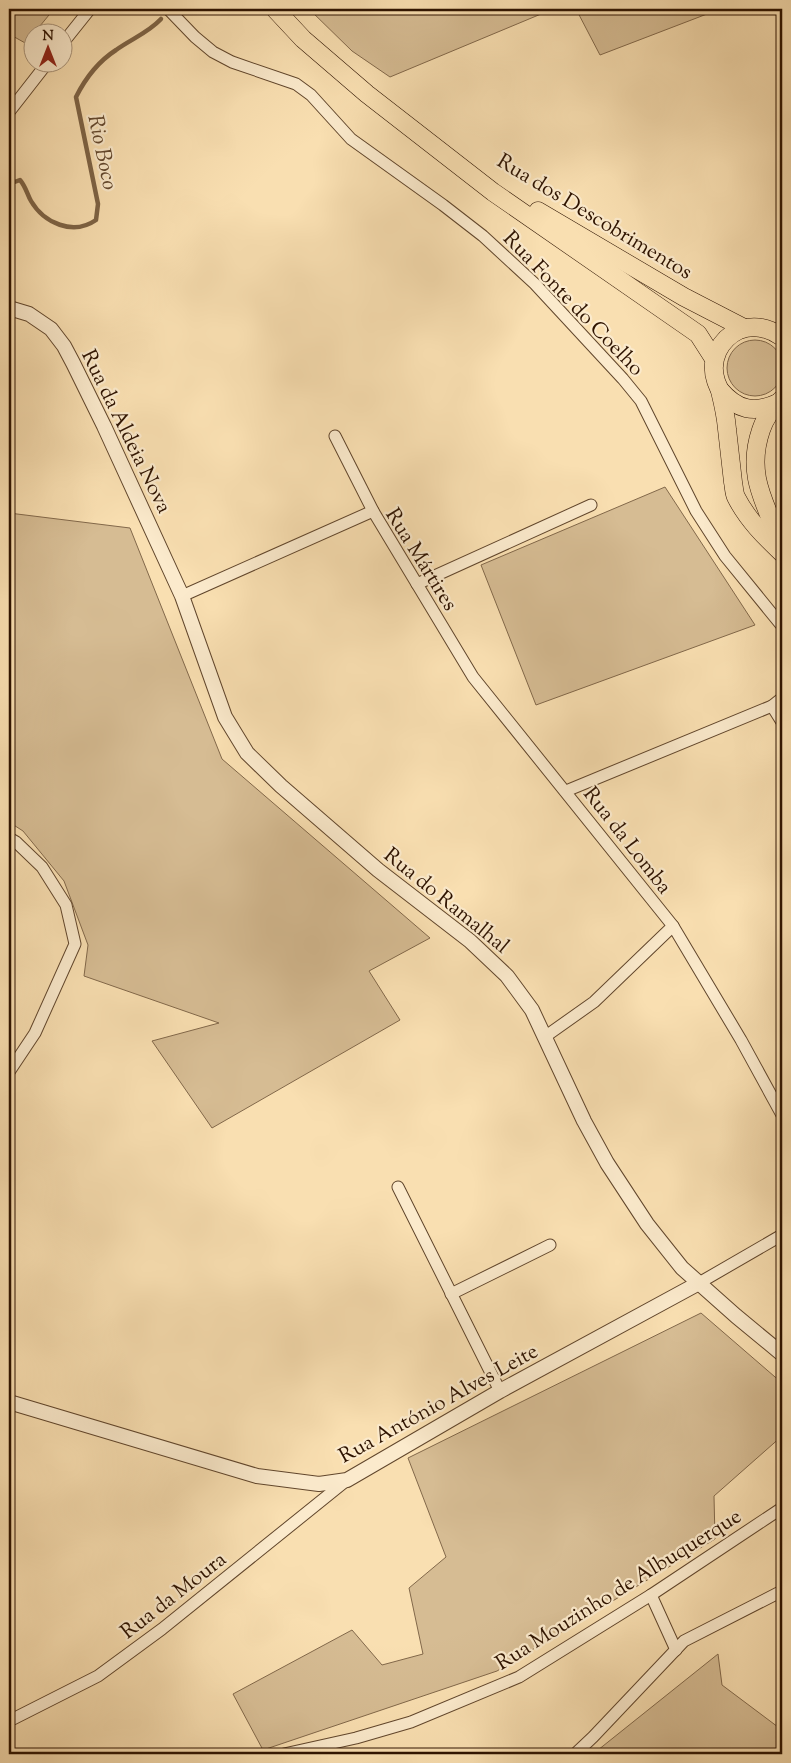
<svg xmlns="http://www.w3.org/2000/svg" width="791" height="1763" viewBox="0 0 791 1763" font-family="'Sorts Mill Goudy',serif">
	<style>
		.green { fill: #d6bc93; stroke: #82684a }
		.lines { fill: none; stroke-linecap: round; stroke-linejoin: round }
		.stream { stroke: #7e6446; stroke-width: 4.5 }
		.minor-casing { stroke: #61462c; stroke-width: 13 }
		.tertiary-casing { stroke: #61462c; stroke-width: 16 }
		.primary-casing { stroke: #2e1300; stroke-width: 19 }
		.minor { stroke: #fbeacc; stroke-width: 11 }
		.tertiary { stroke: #fbeacc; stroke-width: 14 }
		.primary { stroke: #f9dfb1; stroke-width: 18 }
		.labels { text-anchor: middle; stroke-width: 4.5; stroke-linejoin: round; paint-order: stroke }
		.street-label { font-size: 21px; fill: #2e1300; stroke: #fbeacc }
		.water-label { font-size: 22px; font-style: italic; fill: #64492f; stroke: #fbeacc }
	</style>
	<rect width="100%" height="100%" fill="#f9dfb1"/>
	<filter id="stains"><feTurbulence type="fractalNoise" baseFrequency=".004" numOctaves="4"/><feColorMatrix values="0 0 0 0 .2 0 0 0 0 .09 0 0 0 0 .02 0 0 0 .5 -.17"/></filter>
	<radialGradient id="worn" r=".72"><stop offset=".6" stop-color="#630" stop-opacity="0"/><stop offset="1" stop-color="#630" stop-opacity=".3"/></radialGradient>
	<!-- green -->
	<g class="green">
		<path d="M9,9H40L49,15L35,32H32V36L27,44L9,34Z"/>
		<path d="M309,9H553L390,77L352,51Z"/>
		<path d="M576,9H720L600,55Z"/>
		<circle cx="755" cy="368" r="28"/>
		<path d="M665,487L755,625L536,705L481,565Z"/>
		<path d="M9,513L130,528L222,759L430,938L369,971L400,1020L212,1128L152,1041L219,1023L84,976L88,945L64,881L23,831L9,822Z"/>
		<path d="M701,1313L782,1383V1436L714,1496L715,1539L497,1671L263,1750L233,1694L352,1630L382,1665L423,1654L409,1588L446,1557L408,1458Z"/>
		<path d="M718,1654L722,1685L782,1730V1754H593Z"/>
	</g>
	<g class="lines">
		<!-- stream -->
		<path class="stream" d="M9,184L20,180C26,187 27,194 31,201C44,223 73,236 96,220L98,204L76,97C85,79 99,61 116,50C131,39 148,33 161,19"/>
		<defs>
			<g id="minor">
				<path d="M168,9L195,37L213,52L232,62L296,84L311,95L351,139L443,205L483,236L535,284L623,379L641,401L696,511L725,556L782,626"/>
				<path d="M62,44L90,9"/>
				<path d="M9,112L48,62"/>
				<path d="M335,436L373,511L473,677L673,926L741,1040L782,1115"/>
				<path d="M417,584L591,505"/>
				<path d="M182,596L373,511"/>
				<path d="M772,706L782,722"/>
				<path d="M566,791L772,706L782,698"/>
				<path d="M9,838L16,842L42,867L66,905L75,944L35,1033L9,1072"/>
				<path d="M546,1036L594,1002L673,926"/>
				<path d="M398,1187L500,1391"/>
				<path d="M699,1283L782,1235"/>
				<path d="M451,1294L550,1245"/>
				<path d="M651,1595L676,1650"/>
				<path d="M9,1721L98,1676L162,1629L347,1480"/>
				<path d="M284,1754L356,1738L411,1722L519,1677L651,1595L782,1508"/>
				<path d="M575,1754L593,1737L684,1641L782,1591"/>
			</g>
			<g id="tertiary">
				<path d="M9,308L29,314L51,329L64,346L73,363L104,426L182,596L225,717L247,753L281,786L378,870L470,941L507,976L532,1010L584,1121L607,1163L647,1224L682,1268L736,1316L782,1354"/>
				<path d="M9,1402L257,1476L319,1484L347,1480L500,1391L699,1283"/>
			</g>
			<g id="primary">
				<path d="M275,9L303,39L367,94L493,192L698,334L714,359"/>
				<path d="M538,211L684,297L744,328"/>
				<path d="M782,337C769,328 755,324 739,330C720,339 709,360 716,381C717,384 719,388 720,391C723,403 726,417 727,429C729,447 731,464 733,482C734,487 734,493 736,497C747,519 765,537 782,553"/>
				<path d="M720,390C737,410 754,414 778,403"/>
				<path d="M782,399C772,408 765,418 761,430C745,477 767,505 782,547"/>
			</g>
		</defs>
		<!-- minor casing -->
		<use href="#minor" class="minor-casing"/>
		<!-- tertiary casing -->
		<use href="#tertiary" class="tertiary-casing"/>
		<!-- primary casing -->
		<use href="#primary" class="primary-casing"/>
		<!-- minor -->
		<use href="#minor" class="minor"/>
		<!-- tertiary -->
		<use href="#tertiary" class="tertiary"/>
		<!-- primary -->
		<use href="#primary" class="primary"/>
	</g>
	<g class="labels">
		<!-- street labels -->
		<g class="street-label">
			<text transform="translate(595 216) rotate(31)" y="7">Rua dos Descobrimentos</text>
			<text transform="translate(574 303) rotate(46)" y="7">Rua Fonte do Coelho</text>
			<text transform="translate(127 431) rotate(64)" y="7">Rua da Aldeia Nova</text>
			<text transform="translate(422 559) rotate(58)" y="7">Rua Mártires</text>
			<text transform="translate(628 840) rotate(52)" y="7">Rua da Lomba</text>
			<text transform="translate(447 900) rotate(39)" y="7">Rua do Ramalhal</text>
			<text transform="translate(438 1403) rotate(-29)" y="7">Rua António Alves Leite</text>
			<text transform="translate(618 1589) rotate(-32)" y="7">Rua Mouzinho de Albuquerque</text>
			<text transform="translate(173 1595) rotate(-38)" y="7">Rua da Moura</text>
		</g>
		<!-- water labels -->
		<g class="water-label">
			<text transform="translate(104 152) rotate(78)" y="8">Rio Boco</text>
		</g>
	</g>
	<!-- margin -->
	<rect width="791" height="1763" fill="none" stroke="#f9dfb1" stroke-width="30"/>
	<rect x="10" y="10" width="771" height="1743" fill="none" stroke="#2e1300" stroke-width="2.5"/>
	<rect x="15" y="15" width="761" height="1733" fill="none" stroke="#2e1300"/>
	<!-- north arrow -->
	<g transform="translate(48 48)"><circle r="24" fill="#fbeacc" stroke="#a9947a"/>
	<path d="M0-4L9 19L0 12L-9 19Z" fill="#8f2418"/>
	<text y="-8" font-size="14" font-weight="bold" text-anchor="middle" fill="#2e1300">N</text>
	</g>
	<rect width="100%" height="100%" filter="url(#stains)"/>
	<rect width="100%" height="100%" fill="url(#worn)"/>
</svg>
